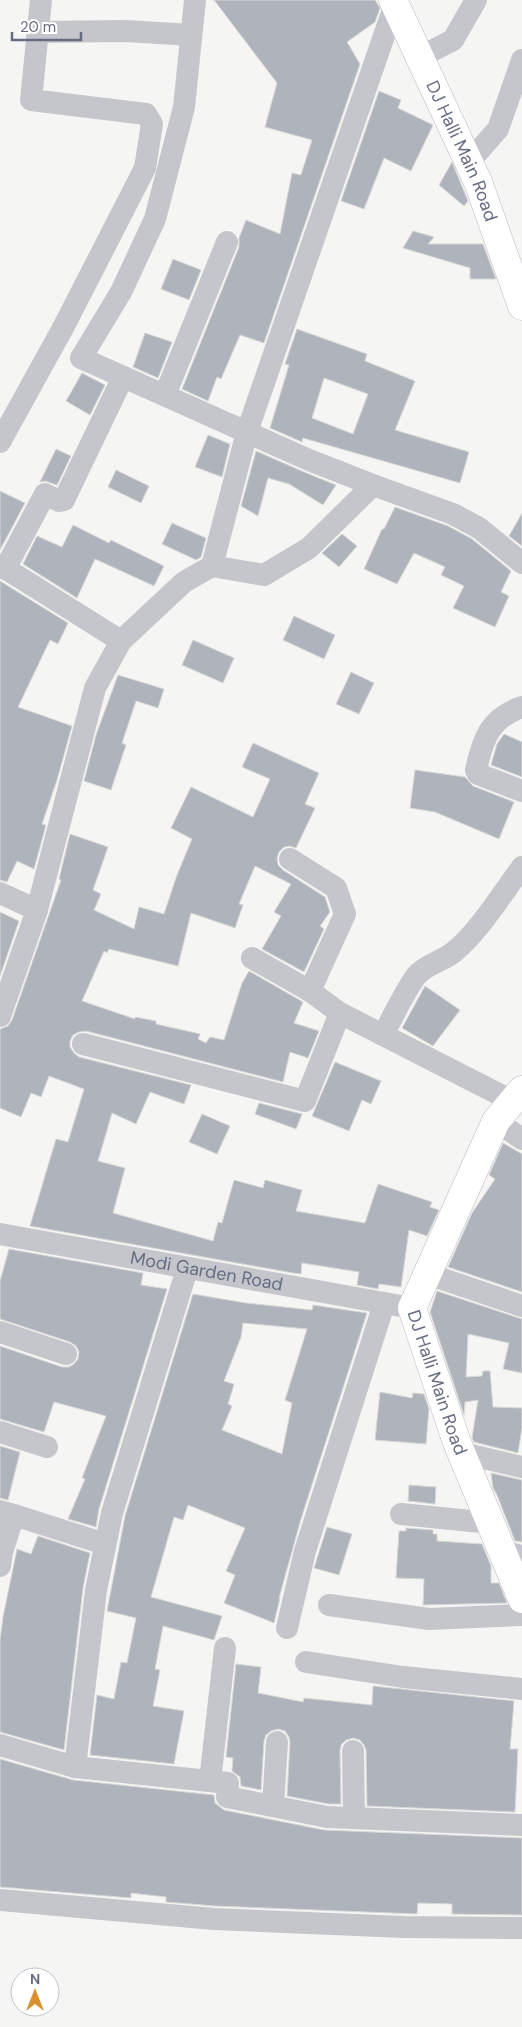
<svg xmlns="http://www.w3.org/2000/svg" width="522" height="2027" viewBox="0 0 522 2027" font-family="'DM Sans',sans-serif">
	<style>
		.building { fill: #afb3bb; stroke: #d7d8d6; fill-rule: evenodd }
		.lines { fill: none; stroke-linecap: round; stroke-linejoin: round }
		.secondary-casing { stroke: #b6b9bf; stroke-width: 29 }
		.street { stroke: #c4c6cb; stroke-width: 22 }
		.secondary { stroke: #fff; stroke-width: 28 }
		.labels { text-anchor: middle; stroke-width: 5; stroke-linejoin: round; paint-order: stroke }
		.street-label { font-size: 18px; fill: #666d83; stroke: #fff }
	</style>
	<rect width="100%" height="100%" fill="#f5f6f3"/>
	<!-- building -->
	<g class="building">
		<path d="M214,0H375L380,8L375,22L347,42L360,64L264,343L240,335L221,379L217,377L208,401L182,389L239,247V238L246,220L280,234L292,173L301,175L312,140L265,127L277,83Z"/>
		<path d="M379,91L401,100L398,108L433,125L411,171L384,158L364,209L341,201Z"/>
		<path d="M452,162L468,201L464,206L439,185Z"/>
		<path d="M413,231L434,237L428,244H483L496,279H470V268L403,248Z"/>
		<path d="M173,259L201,270L189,300L161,289Z"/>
		<path d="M297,329L367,354L365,361L415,381L395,430L469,452L460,483L303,438L302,442L270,428L289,365L285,364ZM324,378L368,394L353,434L312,418Z"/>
		<path d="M145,333L172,342L158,378L133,367Z"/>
		<path d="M82,373L105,385L90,415L66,401Z"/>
		<path d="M208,435L230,444L222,477L195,467Z"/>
		<path d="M56,449L71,456L57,485L45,481L40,482Z"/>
		<path d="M256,451L304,472L336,485L323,505L289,484L268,478L258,516L241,506Z"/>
		<path d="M116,470L149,486L141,503L108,487Z"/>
		<path d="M0,491L25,503L0,550Z"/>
		<path d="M395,507L448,526L472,539L511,571L501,592L509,596L495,627L453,608L464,586L441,575L445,567L414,553L397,584L364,569L382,529H384Z"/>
		<path d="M522,513V546L509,536Z"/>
		<path d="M172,523L206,538L201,557L196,560L162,544Z"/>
		<path d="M73,525L109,543L111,540L164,566L154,586L95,559L77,598L23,564L37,536L62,547Z"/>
		<path d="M342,534L357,546L339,567L322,553Z"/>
		<path d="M0,581L68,623L58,644L50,640L18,707L72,726L57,780L42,824L46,825L34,869L17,861L7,882L0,880Z"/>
		<path d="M294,616L335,635L324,659L283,640Z"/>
		<path d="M193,640L234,658L223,683L182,665Z"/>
		<path d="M351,672L374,683L359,714L336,704Z"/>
		<path d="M118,675L164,689L158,708L136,701L122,743L126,745L111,790L84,781L96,735Z"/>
		<path d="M504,734L522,742V777L491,765L497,744Z"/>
		<path d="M253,743L319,773L305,804L315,808L296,848L290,846L284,847L279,852L277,858L278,865L283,870L325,897L330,912L320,926L324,929L304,972L262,949L281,916L274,912L291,884L255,866L239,904L243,905L235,928L191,913L178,966L109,949L107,953L104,951L82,1001L135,1019V1017L156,1021V1024L200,1034L198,1039L206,1043L210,1037L224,1040L242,983L249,971L303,1002L294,1023L319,1031L308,1058L290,1052L283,1082L86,1031L79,1032L73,1035L70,1041V1047L74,1053L79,1057L191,1085L184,1104L150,1092L136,1124L112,1113L98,1161L125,1168L113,1213L213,1241L218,1222L222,1223L234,1180L263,1188L265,1180L302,1190L296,1211L365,1223L378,1184L432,1202L430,1207L439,1210L427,1236L409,1230L401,1287L379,1284L378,1289L357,1285L359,1272L302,1263L301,1274L293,1273L30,1226L56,1139L68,1142L84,1089L49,1076L41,1097L31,1093L21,1117L0,1108V1029L8,1026L12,1020L61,880L59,879L70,834L108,847L93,890L101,894L94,910L134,929L139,907L164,914L177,875L192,839L171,828L191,787L253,817L270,779L242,767Z"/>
		<path d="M415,770L465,777L473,786L514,802L499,839L435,812L410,808Z"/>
		<path d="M0,912L19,921L0,976Z"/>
		<path d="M425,986L460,1010L433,1046L402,1028Z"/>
		<path d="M335,1062L381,1081L371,1104L362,1100L349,1131L312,1116Z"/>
		<path d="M259,1103L302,1114L296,1129L255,1114Z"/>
		<path d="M202,1114L230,1126L217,1154L189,1142Z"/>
		<path d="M503,1143L522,1154V1292L448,1267L472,1213L495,1179L489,1175Z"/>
		<path d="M9,1249L143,1273L141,1285L167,1289L99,1509L96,1527L68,1519L85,1479L82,1478L106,1416L54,1402L44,1432L0,1419V1346L62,1367H69L74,1364L78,1359L79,1352L76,1346L70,1342L0,1319V1281Z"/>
		<path d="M437,1291L522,1319V1373L503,1369L509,1343L468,1334L466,1377L482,1376L483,1371H490L493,1407L522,1408V1428L518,1453L474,1442L472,1438L478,1400L465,1402L464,1415L430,1312Z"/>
		<path d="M193,1294L246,1303L312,1310L313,1305L367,1313L301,1519L279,1598H280L274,1623L224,1603L235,1575L226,1571L245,1528L188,1505L183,1520L174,1517L151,1597L222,1616L214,1640L163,1626L155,1669L160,1670L153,1706L184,1711L174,1764L90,1755L97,1695L114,1699L121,1662L127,1663L136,1618L107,1611L125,1516ZM243,1323L307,1329L285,1400L292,1403L282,1454L222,1430L232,1406L228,1404L234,1384L224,1381L241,1337Z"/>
		<path d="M380,1392L412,1398L413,1393L424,1394L429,1409L426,1444L375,1440Z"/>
		<path d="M0,1446L20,1452L8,1500L0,1498Z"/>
		<path d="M491,1473L522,1480V1542L515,1541L497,1495L493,1488Z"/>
		<path d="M409,1485L436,1487L435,1504L408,1501Z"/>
		<path d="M327,1527L352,1534L339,1575L314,1568Z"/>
		<path d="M406,1528L433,1530V1534H437V1541L482,1544L491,1566V1583H499L507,1603L423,1605L424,1579L396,1578L399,1531H406Z"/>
		<path d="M38,1536L90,1553L83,1588L64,1750L0,1732V1640L3,1617L17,1549L31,1554Z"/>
		<path d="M236,1664L261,1667L258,1693L303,1702L304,1698L372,1705L373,1686L514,1701L510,1749H518L515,1812L367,1806L366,1750L364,1745L360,1740L353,1738L346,1740L341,1745L340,1751L341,1804H329L287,1796L290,1742L289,1737L285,1731L278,1729L271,1731L266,1735L264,1741L261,1790L241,1786L240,1777L232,1771L233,1758L226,1757Z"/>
		<path d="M0,1759L73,1780L214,1795L215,1803L224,1810L324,1830L522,1838V1915L452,1914V1904L418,1903L417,1914L215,1906L166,1902V1897L131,1893V1898L0,1887Z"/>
	</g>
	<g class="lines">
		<defs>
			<g id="secondary">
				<path id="s2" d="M393,0L478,182L522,306"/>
				<path id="s3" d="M522,1090L496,1121L412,1308L456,1440L522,1599"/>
			</g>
		</defs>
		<!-- secondary casing -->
		<use href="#secondary" class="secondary-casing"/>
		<!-- street -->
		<g class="street">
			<path d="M37,32L126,31L191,35"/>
			<path d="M420,57L453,40L476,0"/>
			<path d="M469,162L498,129L522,60"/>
			<path d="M165,395L227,242"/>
			<path d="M0,442L64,326L145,168L152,124L146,114L31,100L41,0"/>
			<path d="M373,485L453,514L479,528L522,563"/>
			<path d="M0,565L121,641"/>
			<path d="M212,566L247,432L395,4"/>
			<path d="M5,569L45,494L59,501L64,500L123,377"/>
			<path d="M522,707C490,718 483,738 476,770L478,774L522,791"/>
			<path d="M0,893L37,910"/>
			<path d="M252,958L310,991L345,914L336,888L290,859"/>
			<path d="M310,991L340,1013L512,1101"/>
			<path d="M0,1016L37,910L95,688L121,641L184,582L212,566L264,575L309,548L373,485L309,460L81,358L121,292L155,219L184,107L195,0"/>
			<path d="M383,1035C393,1017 405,990 417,975C428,963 444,961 455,951C480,930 502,894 522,867"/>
			<path d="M83,1044L305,1101L340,1013"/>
			<path d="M496,1121L522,1139"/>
			<path id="s1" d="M0,1234L412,1308"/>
			<path d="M428,1274L522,1306"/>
			<path d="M0,1332L66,1354"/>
			<path d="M0,1432L47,1447"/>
			<path d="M462,1453L522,1467"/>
			<path d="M0,1511L14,1515L2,1552L0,1566"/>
			<path d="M401,1514L491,1523"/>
			<path d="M14,1515L105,1544"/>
			<path d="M502,1551L522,1556"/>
			<path d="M329,1605L429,1619L522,1615"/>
			<path d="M287,1628L305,1551L384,1304"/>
			<path d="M306,1662L403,1677L522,1689"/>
			<path d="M0,1745L75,1767L228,1783L227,1797L327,1817L522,1825"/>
			<path d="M353,1751L354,1818"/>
			<path d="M75,1767L96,1590L112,1513L187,1269"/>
			<path d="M210,1781L225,1648"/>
			<path d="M273,1806L277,1742"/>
			<path d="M0,1900L214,1919L404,1927L522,1928"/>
		</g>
		<!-- secondary -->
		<use href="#secondary" class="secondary"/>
	</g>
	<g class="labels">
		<!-- street labels -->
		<g class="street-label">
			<text dy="6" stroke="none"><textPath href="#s2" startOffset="166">DJ Halli Main Road</textPath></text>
			<text dy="6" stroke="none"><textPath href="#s1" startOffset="210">Modi Garden Road</textPath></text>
			<text dy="6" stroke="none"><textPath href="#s3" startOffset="324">DJ Halli Main Road</textPath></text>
		</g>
	</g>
	<!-- north arrow -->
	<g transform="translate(35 1992)"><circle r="24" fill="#ffffff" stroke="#c2c5cd"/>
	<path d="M0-4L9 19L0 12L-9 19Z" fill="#db902e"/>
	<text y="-8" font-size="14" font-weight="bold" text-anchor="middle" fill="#666d83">N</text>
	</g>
	<!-- scale -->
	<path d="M12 32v8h69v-8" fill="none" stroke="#666d83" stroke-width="2.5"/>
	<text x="20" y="32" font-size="15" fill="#666d83" stroke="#ffffff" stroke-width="4" paint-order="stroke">20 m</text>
</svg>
